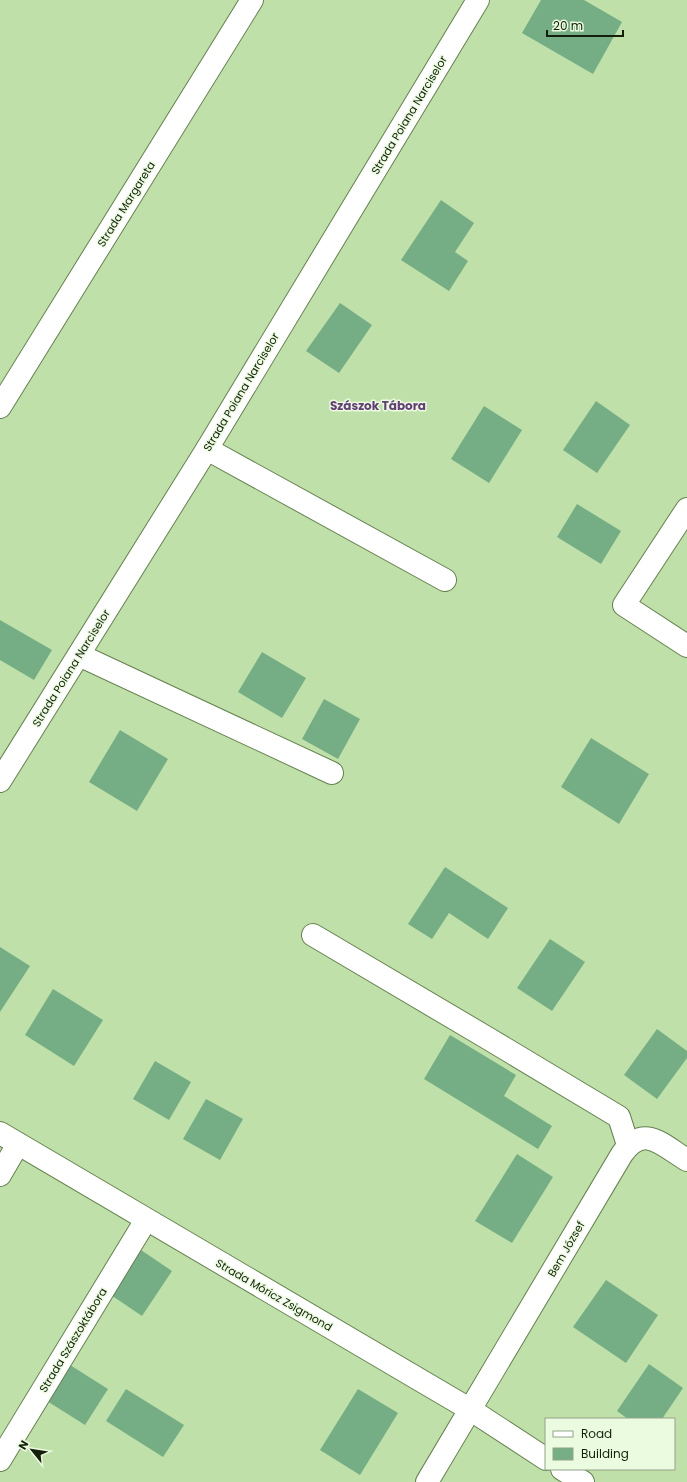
<svg xmlns="http://www.w3.org/2000/svg" width="687" height="1482" viewBox="0 0 687 1482" font-family="Poppins,sans-serif">
	<style>
		.building { fill: #75ae85 }
		.lines { fill: none; stroke-linecap: round; stroke-linejoin: round }
		.minor-casing { stroke: #65824f; stroke-width: 24 }
		.minor { stroke: #fff; stroke-width: 22 }
		.labels { text-anchor: middle; stroke-width: 3; stroke-linejoin: round; paint-order: stroke }
		.street-label { font-size: 11px; fill: #14200b; stroke: #eafbdf }
		.neighbourhood-label { font-size: 12px; font-weight: bold; fill: #633e77; stroke: #eafbdf }
	</style>
	<rect width="100%" height="100%" fill="#bfe0a8"/>
	<!-- building -->
	<g class="building">
		<path d="M541,0H584L622,22L593,74L522,33Z"/>
		<path d="M441,200L474,223L455,252L468,261L449,291L401,260Z"/>
		<path d="M340,303L372,325L339,373L306,351Z"/>
		<path d="M596,401L630,425L597,473L563,450Z"/>
		<path d="M484,406L522,430L489,483L451,459Z"/>
		<path d="M577,504L621,531L601,564L557,537Z"/>
		<path d="M0,620L52,650L34,680L0,660Z"/>
		<path d="M262,652L306,678L282,718L238,692Z"/>
		<path d="M324,699L360,719L338,759L302,739Z"/>
		<path d="M120,730L168,759L137,811L89,782Z"/>
		<path d="M591,738L649,774L619,824L561,787Z"/>
		<path d="M445,867L508,908L488,939L449,913L432,939L408,924Z"/>
		<path d="M550,939L585,962L552,1011L517,988Z"/>
		<path d="M0,947L30,966L0,1012Z"/>
		<path d="M53,989L103,1020L74,1066L25,1035Z"/>
		<path d="M657,1029L687,1051V1058L657,1099L624,1075Z"/>
		<path d="M450,1035L516,1075L504,1096L552,1126L538,1149L424,1079Z"/>
		<path d="M155,1061L191,1082L169,1120L133,1099Z"/>
		<path d="M206,1099L243,1119L220,1160L183,1139Z"/>
		<path d="M517,1154L553,1177L512,1243L475,1221Z"/>
		<path d="M138,1248L172,1271L142,1316L108,1293Z"/>
		<path d="M606,1280L658,1315L626,1363L573,1327Z"/>
		<path d="M649,1364L683,1388L662,1419H628L617,1411Z"/>
		<path d="M70,1365L108,1389L85,1425L47,1401Z"/>
		<path d="M126,1389L184,1425L163,1457L106,1421Z"/>
		<path d="M358,1389L398,1413L360,1475L320,1450Z"/>
	</g>
	<g class="lines">
		<defs>
			<g id="minor">
				<path d="M0,407L252,0"/>
				<path d="M207,449L445,580"/>
				<path d="M687,509L624,605L687,646"/>
				<path d="M79,655L332,773"/>
				<path d="M0,781L207,449L478,0"/>
				<path d="M313,935L489,1039L619,1117L628,1145"/>
				<path d="M0,1133L471,1410L546,1459"/>
				<path d="M0,1175L18,1144"/>
				<path d="M0,1460L146,1220"/>
				<path d="M562,1469L583,1482"/>
				<path d="M427,1482L622,1154C644,1123 662,1145 687,1160"/>
			</g>
		</defs>
		<!-- minor casing -->
		<use href="#minor" class="minor-casing"/>
		<!-- minor -->
		<use href="#minor" class="minor"/>
	</g>
	<g class="labels">
		<!-- street labels -->
		<g class="street-label">
			<text transform="translate(409 115) rotate(-59)" y="4">Strada Poiana Narciselor</text>
			<text transform="translate(126 204) rotate(-58)" y="4">Strada Margareta</text>
			<text transform="translate(241 392) rotate(-59)" y="4">Strada Poiana Narciselor</text>
			<text transform="translate(71 668) rotate(-58)" y="4">Strada Poiana Narciselor</text>
			<text transform="translate(566 1249) rotate(-60)" y="4">Bem József</text>
			<text transform="translate(274 1295) rotate(30)" y="4">Strada Móricz Zsigmond</text>
			<text transform="translate(73 1340) rotate(-59)" y="4">Strada Szászoktábora</text>
		</g>
		<!-- neighbourhood labels -->
		<g class="neighbourhood-label">
			<text x="378" y="410">Szászok Tábora</text>
		</g>
	</g>
	<!-- legend -->
	<rect x="545" y="1418" width="130" height="52" fill="#eafbdf" stroke="#94a38a"/>
	<rect x="553" y="1431" width="20" height="6" fill="#ffffff" stroke="#94a38a"/>
	<text x="581" y="1438" font-size="12" fill="#14200b">Road</text>
	<rect x="553" y="1448" width="20" height="12" fill="#75ae85" stroke="#94a38a"/>
	<text x="581" y="1458" font-size="12" fill="#14200b">Building</text>
	<!-- north arrow -->
	<g transform="translate(32 1450) rotate(300)" stroke="#eafbdf" stroke-width="3" paint-order="stroke">
	<path d="M0-3L7 15L0 10L-7 15Z" fill="#14200b"/>
	<text y="-6" font-size="11" font-weight="bold" text-anchor="middle" fill="#14200b">N</text>
	</g>
	<!-- scale -->
	<path d="M547 30v6h76v-6" fill="none" stroke="#14200b" stroke-width="2"/>
	<text x="553" y="30" font-size="12" fill="#14200b" stroke="#eafbdf" stroke-width="3" paint-order="stroke">20 m</text>
</svg>
